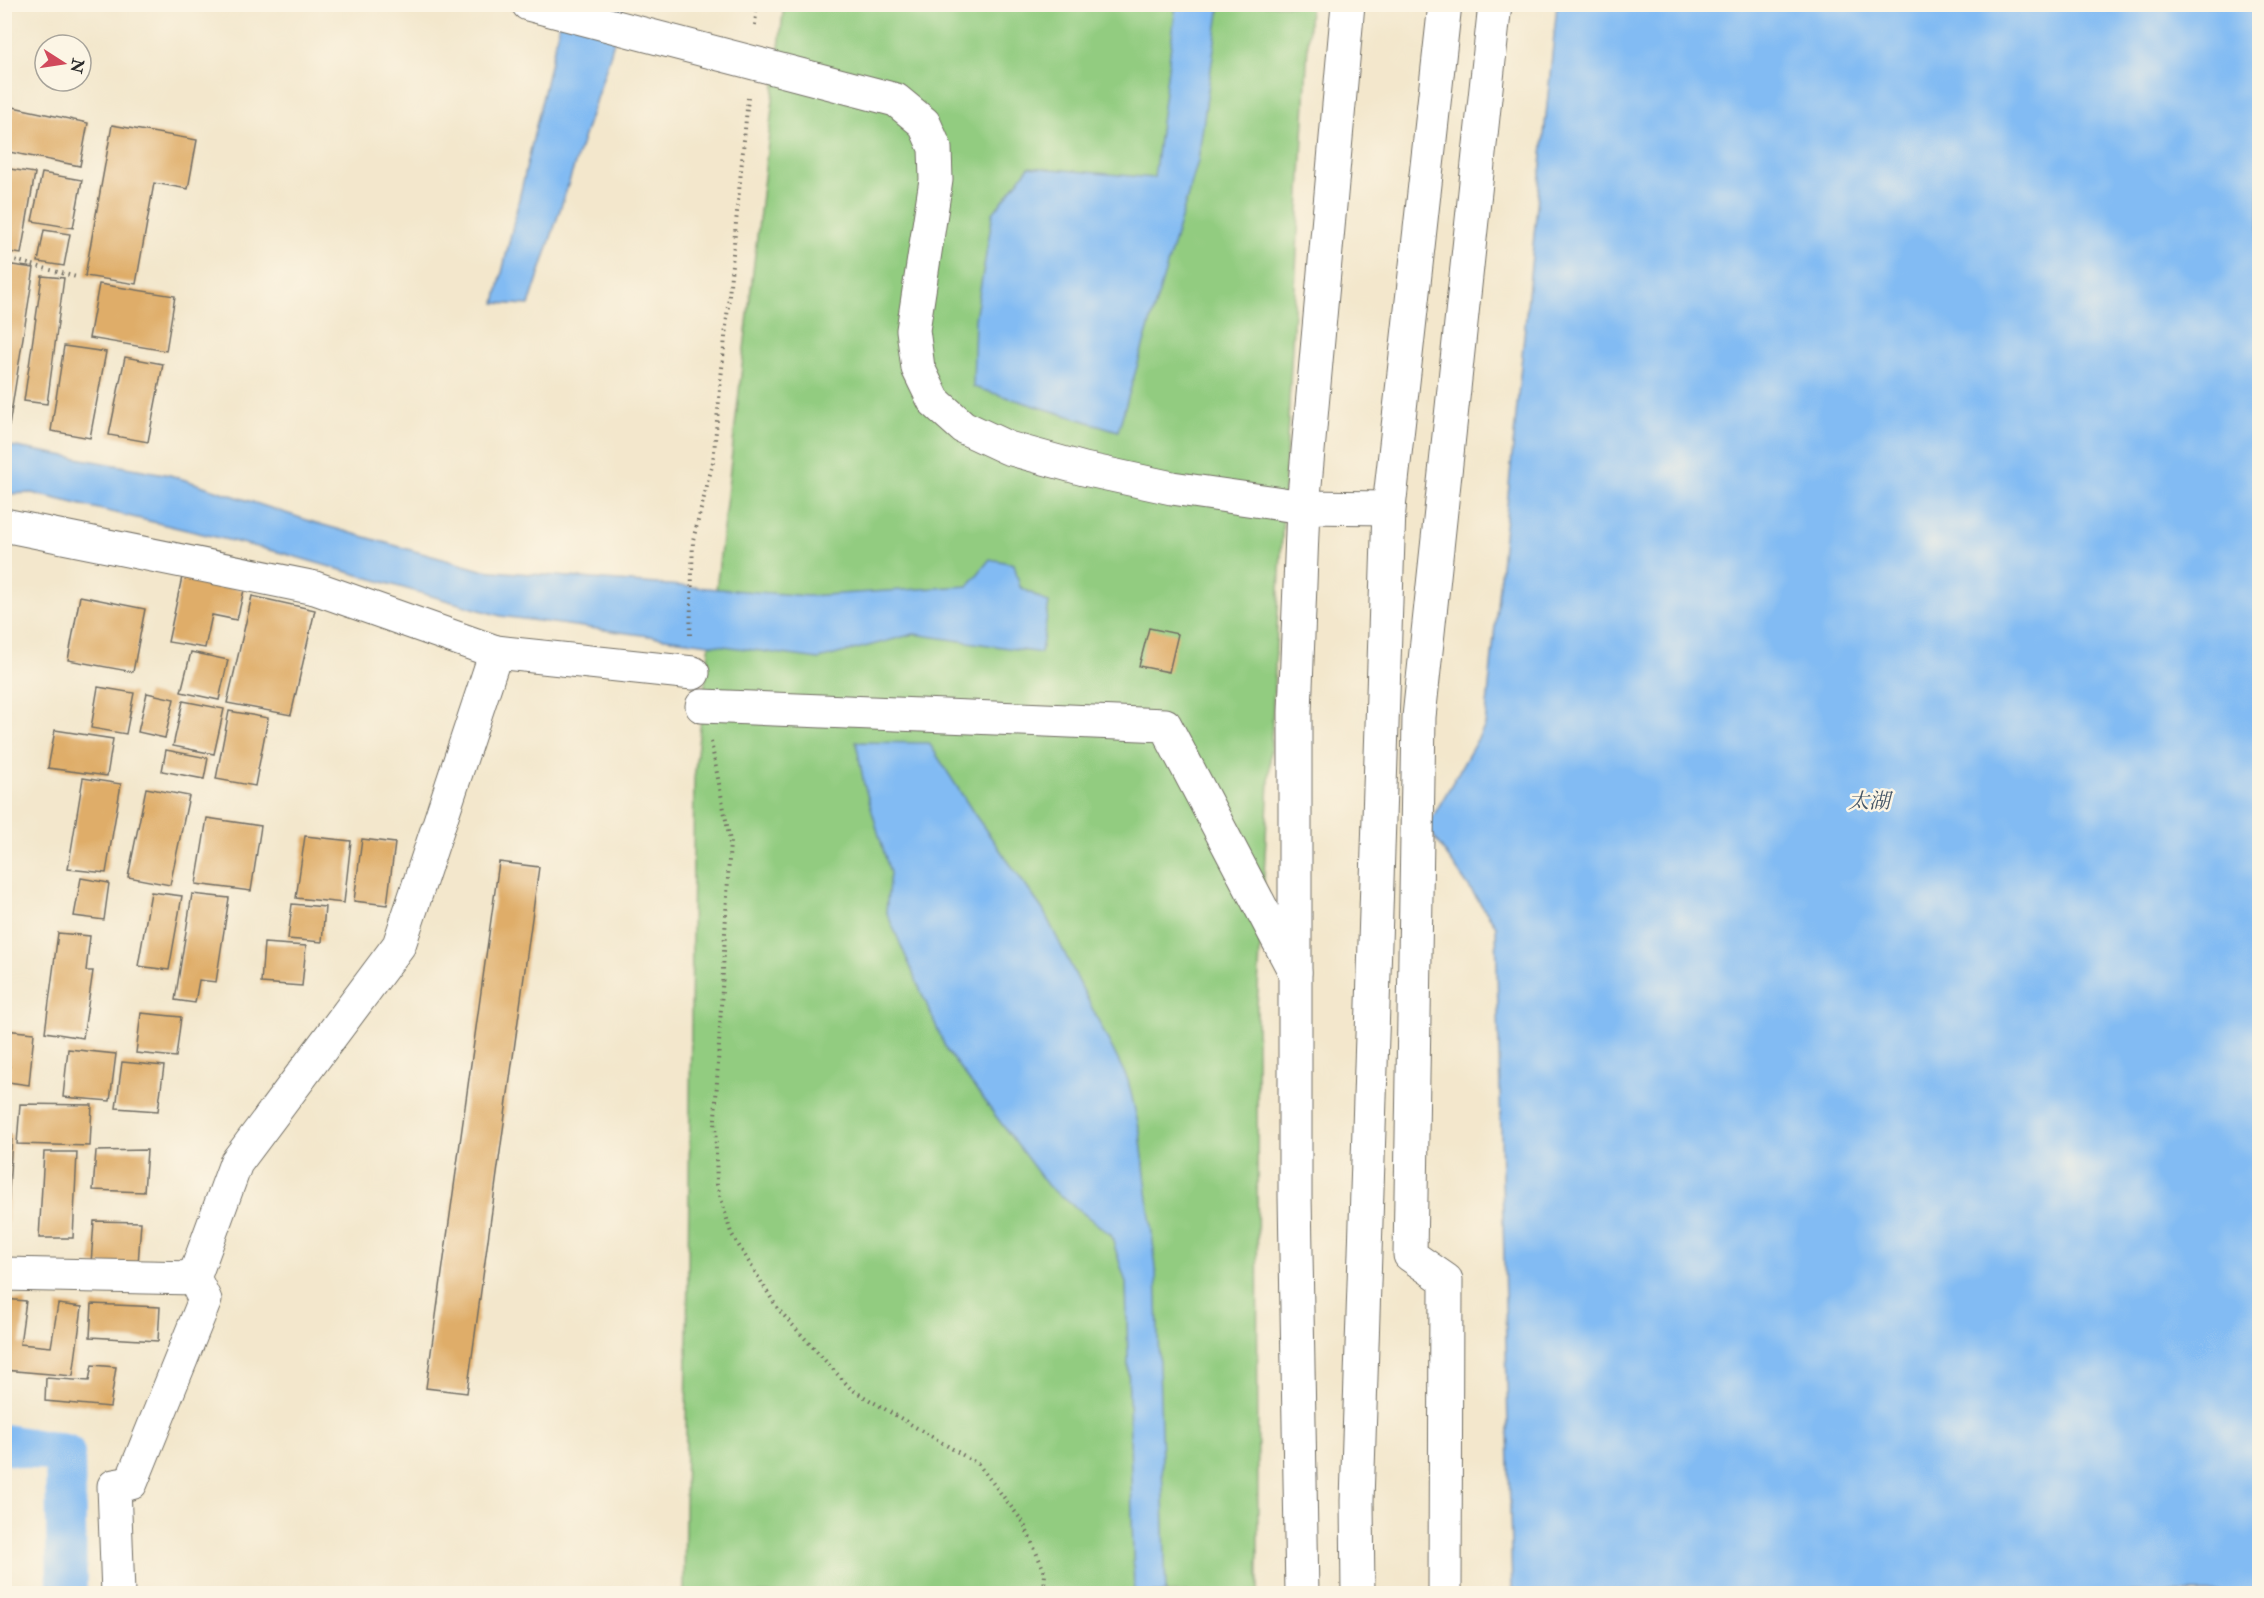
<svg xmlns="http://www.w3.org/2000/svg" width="2264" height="1598" viewBox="0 0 2264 1598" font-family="'IM FELL Double Pica','Noto Serif SC',serif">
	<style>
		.green { fill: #92cc80; stroke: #5e7c56; stroke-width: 1.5 }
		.water { fill: #82bbf3; stroke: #56738f; stroke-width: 1.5 }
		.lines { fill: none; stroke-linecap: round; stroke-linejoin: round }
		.canal { stroke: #82bbf3; stroke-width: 40 }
		.building { fill: #dfad69 }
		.minor-casing { stroke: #716d63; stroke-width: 35 }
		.tertiary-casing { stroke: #716d63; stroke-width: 35 }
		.secondary-casing { stroke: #716d63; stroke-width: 35 }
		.path { stroke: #716d63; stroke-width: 4; stroke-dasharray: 1.5 4.5; stroke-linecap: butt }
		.minor { stroke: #fff; stroke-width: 33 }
		.tertiary { stroke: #fff; stroke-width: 33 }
		.secondary { stroke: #fff; stroke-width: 33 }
		.labels { text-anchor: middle; stroke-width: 5; stroke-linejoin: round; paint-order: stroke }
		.water-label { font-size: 21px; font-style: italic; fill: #455667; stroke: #fcf5e5 }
	</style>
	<rect width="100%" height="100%" fill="#fcf5e5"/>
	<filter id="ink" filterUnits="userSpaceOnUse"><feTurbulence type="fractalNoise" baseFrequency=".0167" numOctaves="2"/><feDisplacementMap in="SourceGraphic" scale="12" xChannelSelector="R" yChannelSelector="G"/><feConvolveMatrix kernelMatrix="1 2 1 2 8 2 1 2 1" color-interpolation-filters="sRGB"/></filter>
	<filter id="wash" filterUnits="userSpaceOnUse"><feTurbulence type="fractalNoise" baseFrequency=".008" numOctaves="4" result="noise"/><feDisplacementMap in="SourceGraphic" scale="24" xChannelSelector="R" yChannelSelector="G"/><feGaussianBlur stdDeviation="1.35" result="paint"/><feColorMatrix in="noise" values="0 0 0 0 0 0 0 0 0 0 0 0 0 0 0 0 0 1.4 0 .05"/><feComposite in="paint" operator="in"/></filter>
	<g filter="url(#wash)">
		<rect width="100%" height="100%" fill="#f3e7cc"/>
		<!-- green -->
		<path class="green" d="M784,5H1310L1257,1008L1258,1593L684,1594L694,779Z"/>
		<!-- water -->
		<g class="water">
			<path d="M564,5H624L609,59L529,305L495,303Z"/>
			<path d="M1176,5H1220L1198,161L1118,431L973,387L975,319L993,213L1029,167L1154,178Z"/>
			<path d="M1557,5H2259V1593H1512L1496,926L1427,827L1485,726Z"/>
			<path d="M5,445L170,475L316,523L481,570L807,596L968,586L990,559L1014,564L1020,587L1049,603L1041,653L914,634L819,659L501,616L282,553L32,493L5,494Z"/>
			<path d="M856,742L929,743L975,815L1043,910L1128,1080L1140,1132L1156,1268L1166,1593H1134L1126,1283L1111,1235L1048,1186L947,1051L886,911L890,873L864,784Z"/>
		</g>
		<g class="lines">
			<!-- canal -->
			<path class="canal" d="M4,1444L65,1454L67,1594"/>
		</g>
		<g id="blocks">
			<!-- building -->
			<g class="building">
				<path d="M13,107L88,123L80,166L4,151Z"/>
				<path d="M112,125L197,140L188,189L154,183L136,284L85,276Z"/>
				<path d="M4,168L35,173L21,254L4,251Z"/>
				<path d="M42,173L82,180L73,228L32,221Z"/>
				<path d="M44,230L70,234L64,266L38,262Z"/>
				<path d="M5,264L34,268L9,426L5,425Z"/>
				<path d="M42,276L64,278L47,404L24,401Z"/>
				<path d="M99,284L175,296L166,351L89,338Z"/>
				<path d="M64,346L106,352L90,438L51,431Z"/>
				<path d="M125,357L163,364L148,442L109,435Z"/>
				<path d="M182,577L244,590L237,620L212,615L205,648L168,642Z"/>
				<path d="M80,596L145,609L133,672L68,660Z"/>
				<path d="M252,596L315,610L291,715L227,703Z"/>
				<path d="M1149,628L1178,634L1169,672L1139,666Z"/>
				<path d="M191,652L228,660L219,700L181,692Z"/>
				<path d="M98,687L134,693L126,734L91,728Z"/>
				<path d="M147,693L174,699L165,738L138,732Z"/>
				<path d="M183,701L224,709L214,754L173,746Z"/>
				<path d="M229,711L268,718L255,786L216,779Z"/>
				<path d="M55,730L113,739L107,776L48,768Z"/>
				<path d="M166,750L208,758L204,779L162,771Z"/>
				<path d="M83,778L121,784L106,873L68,869Z"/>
				<path d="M146,788L189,796L170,885L128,877Z"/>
				<path d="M207,818L261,826L251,891L196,884Z"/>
				<path d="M305,836L351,841L344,903L296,898Z"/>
				<path d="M362,839L395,843L387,905L354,901Z"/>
				<path d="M499,862L539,867L467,1393L426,1388Z"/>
				<path d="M81,878L109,883L104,920L74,916Z"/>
				<path d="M151,892L182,896L169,970L138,966Z"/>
				<path d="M192,894L229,898L216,982L199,980L195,1003L175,1000Z"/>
				<path d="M292,904L325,907L322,942L288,939Z"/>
				<path d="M58,933L90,936L86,971H93L83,1038L45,1032Z"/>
				<path d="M264,943L306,946L302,986L261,983Z"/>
				<path d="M141,1013L181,1017L176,1057L136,1053Z"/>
				<path d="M4,1030L34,1033L29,1085L8,1082L10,1067L4,1066Z"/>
				<path d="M68,1049L116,1054L110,1101L63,1097Z"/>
				<path d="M122,1062L164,1066L158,1111L116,1108Z"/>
				<path d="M20,1104L92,1105L90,1146L17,1144Z"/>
				<path d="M4,1134H12L7,1232H4Z"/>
				<path d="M147,1150L144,1192L93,1190L96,1151Z"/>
				<path d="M44,1152H77L73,1238H39Z"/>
				<path d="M94,1221L141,1222L138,1265L91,1264Z"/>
				<path d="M4,1299L26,1301L20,1344L51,1347L58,1304L82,1307L73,1376L4,1370Z"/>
				<path d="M92,1304L160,1307L158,1341L90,1337Z"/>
				<path d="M92,1365L116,1367L110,1407L45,1401L46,1378L89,1381Z"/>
			</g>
		</g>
	</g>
	<g filter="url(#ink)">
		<use href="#blocks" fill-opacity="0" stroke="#716d63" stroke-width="1.5"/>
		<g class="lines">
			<defs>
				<g id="minor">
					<path d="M528,4L896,100L924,123L935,148L936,180L913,330L918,368L934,401L963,427L1008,448L1084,469L1172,488L1303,507"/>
					<path d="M4,525L315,588L496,652"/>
					<path d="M702,706L1165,725L1295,972"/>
					<path d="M4,1274L194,1278L236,1163L399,945L496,652L693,673"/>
					<path d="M118,1594L114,1486L131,1483L205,1300L194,1278"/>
				</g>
				<path id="tertiary" d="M1445,1594L1446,1280L1410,1255L1419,717L1495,4"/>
				<g id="secondary">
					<path d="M1303,507L1389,508"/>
					<path d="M1302,1594L1295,1196V712L1303,507L1348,4"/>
					<path d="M1358,1594L1357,1501L1389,508L1445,4"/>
				</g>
			</defs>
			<!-- minor casing -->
			<use href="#minor" class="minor-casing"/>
			<!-- tertiary casing -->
			<use href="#tertiary" class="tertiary-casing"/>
			<!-- secondary casing -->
			<use href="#secondary" class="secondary-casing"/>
			<!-- path -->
			<g class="path">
				<path d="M755,25L757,4"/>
				<path d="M4,257L76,277"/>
				<path d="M690,635L693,540L713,462L748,98"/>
				<path d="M711,742L730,841L715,1118L717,1185L731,1233L778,1309L851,1389L978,1464L1023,1522L1045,1573L1044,1594"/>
			</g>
			<!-- minor -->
			<use href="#minor" class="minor"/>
			<!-- tertiary -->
			<use href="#tertiary" class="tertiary"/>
			<!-- secondary -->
			<use href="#secondary" class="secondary"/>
		</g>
	</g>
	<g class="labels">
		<!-- water labels -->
		<g class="water-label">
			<text x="1869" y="808">太湖</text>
		</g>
	</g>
	<!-- margin -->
	<rect width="2264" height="1598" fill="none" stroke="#fcf5e5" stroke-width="24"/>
	<!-- north arrow -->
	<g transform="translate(63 63) rotate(102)"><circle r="28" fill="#fcf5e5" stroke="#a8a49b" stroke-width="1.5"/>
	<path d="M0-4.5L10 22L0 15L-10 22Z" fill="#d1495b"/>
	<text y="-9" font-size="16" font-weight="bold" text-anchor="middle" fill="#2b2b2b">N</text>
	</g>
</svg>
